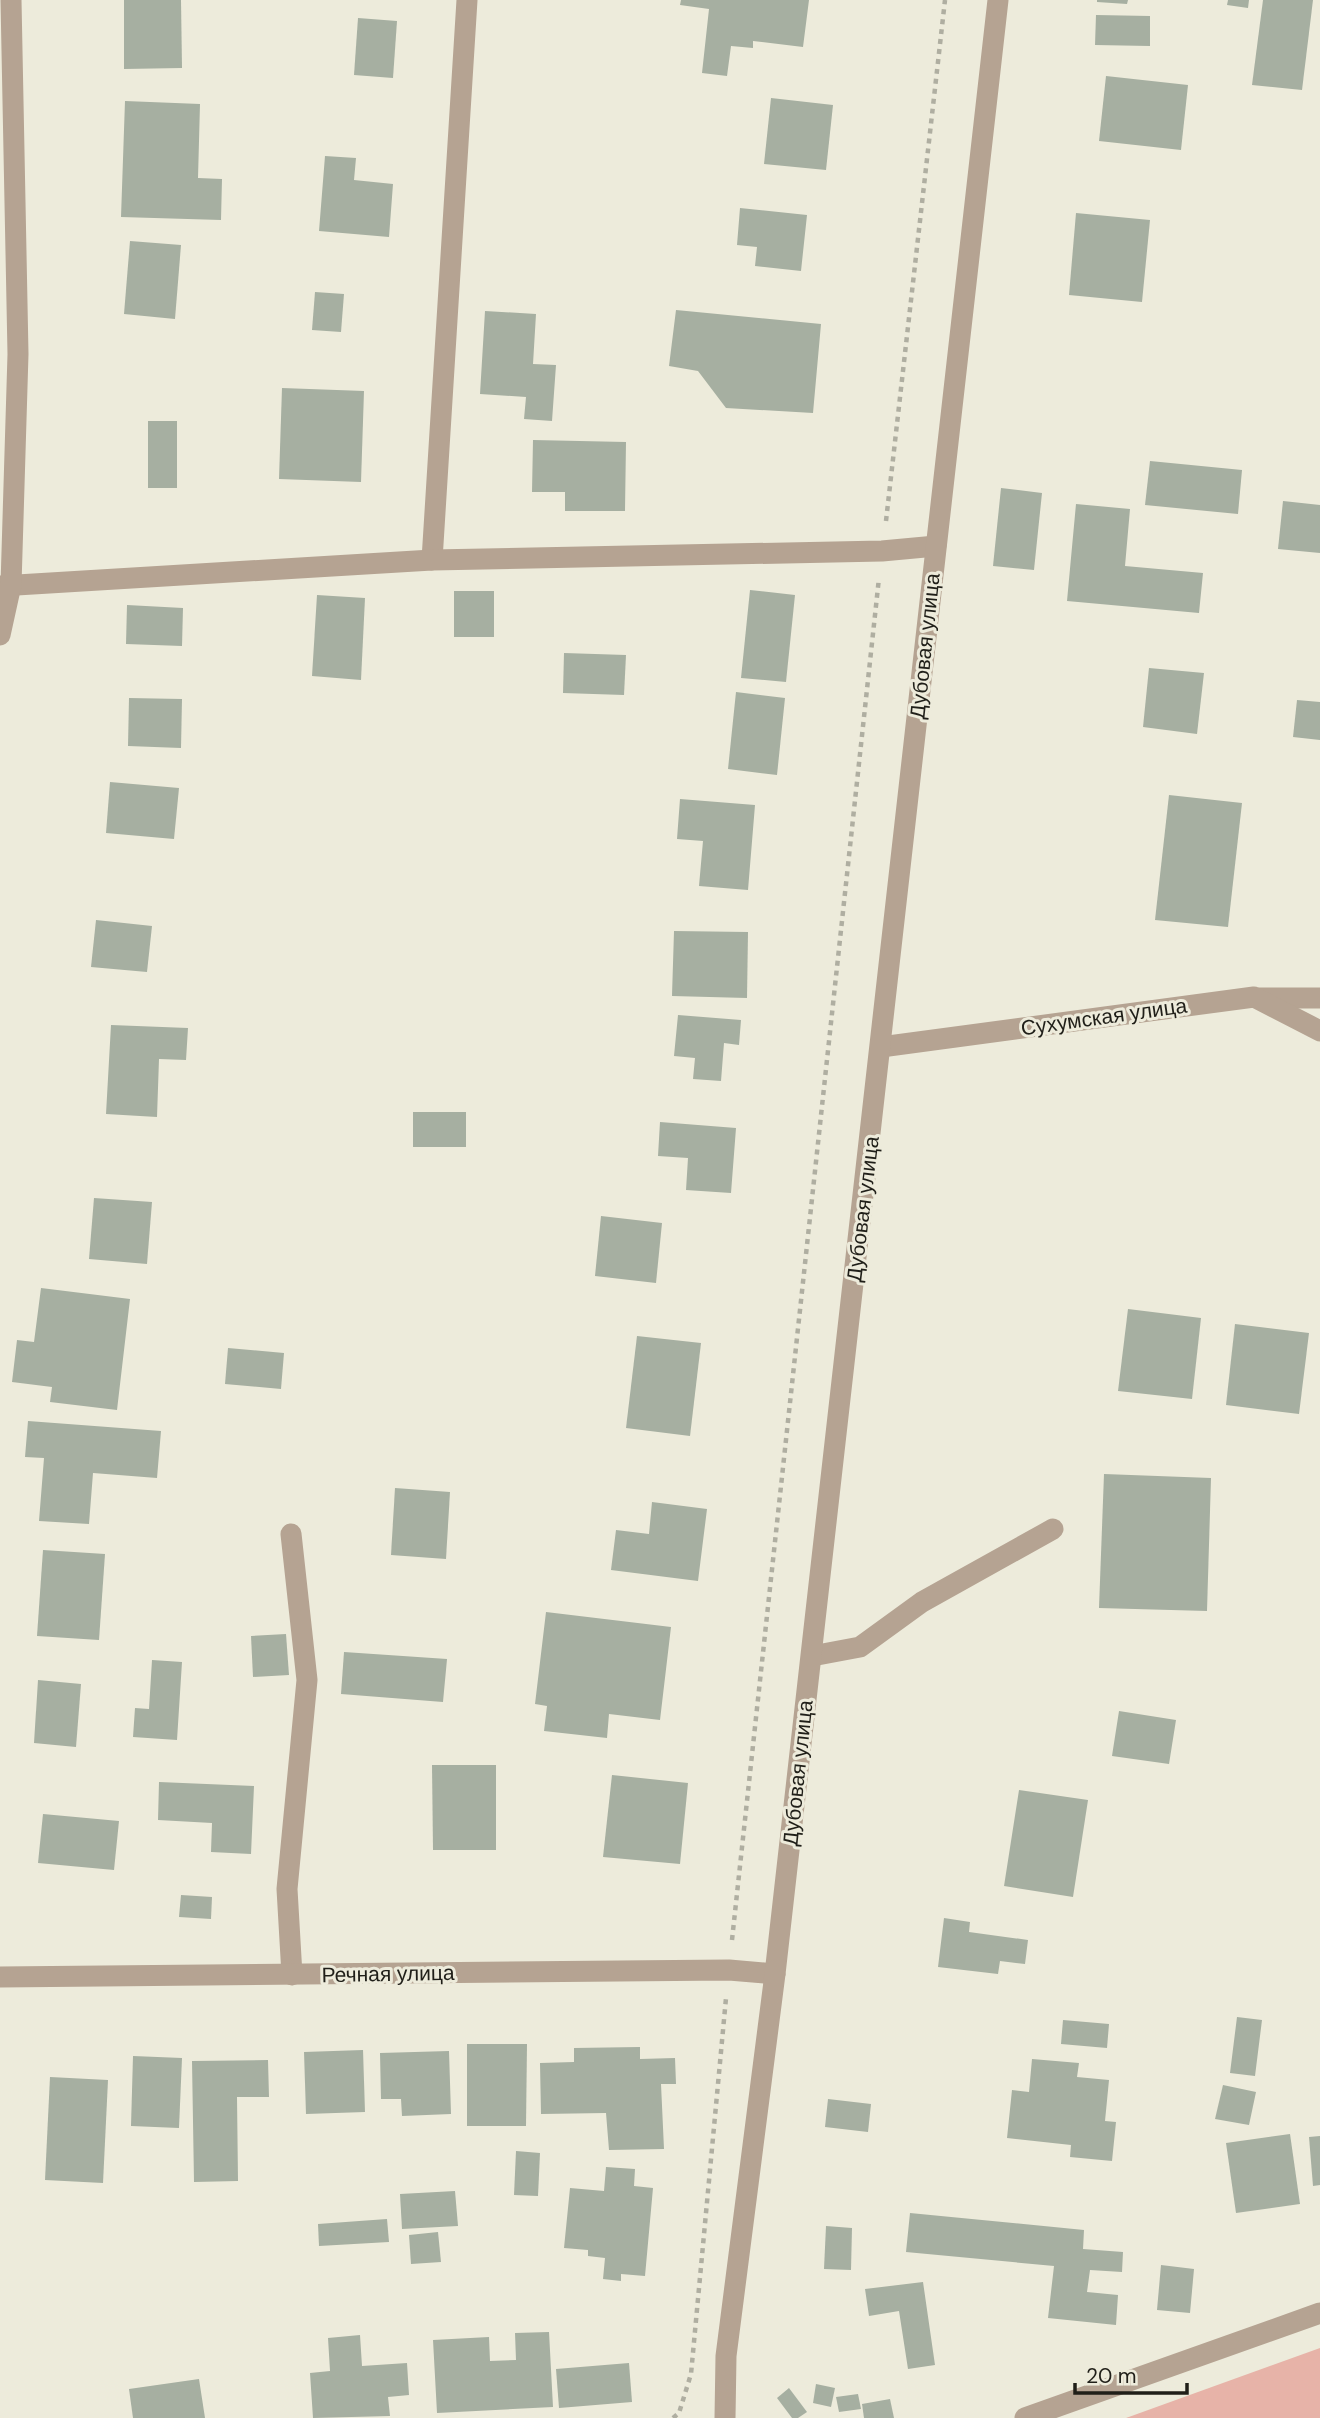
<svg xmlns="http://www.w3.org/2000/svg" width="1320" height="2418" viewBox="0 0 1320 2418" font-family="'DM Sans',sans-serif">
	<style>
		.green { fill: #e7b3a8 }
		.building { fill: #a6afa1 }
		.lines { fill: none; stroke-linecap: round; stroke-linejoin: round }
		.path { stroke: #afaea1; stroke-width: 4.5; stroke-dasharray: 5 5; stroke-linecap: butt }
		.minor { stroke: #b5a392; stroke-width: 21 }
		.labels { text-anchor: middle; stroke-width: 6; stroke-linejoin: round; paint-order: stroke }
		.street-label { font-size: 21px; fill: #201f19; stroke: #edebdb }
	</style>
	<rect width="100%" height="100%" fill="#edebdb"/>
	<!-- green -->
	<path class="green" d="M1320,2348V2418H1126Z"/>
	<!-- building -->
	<g class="building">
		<path d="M124,0H181L182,68L124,69Z"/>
		<path d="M681,0H809L803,47L753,41V48L731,46L727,76L702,73L709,9L680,5Z"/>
		<path d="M1097,0H1128L1127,4L1097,2Z"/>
		<path d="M1228,0H1249L1248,8L1227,5Z"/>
		<path d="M1263,0H1313L1302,90L1252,85Z"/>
		<path d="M1096,15L1150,16V46L1095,45Z"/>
		<path d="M358,18L397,21L393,78L354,75Z"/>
		<path d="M1106,76L1188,85L1181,150L1099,141Z"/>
		<path d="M771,98L833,105L826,170L764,164Z"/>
		<path d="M125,101L200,104L198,178L222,179L221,220L121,217Z"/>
		<path d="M325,156L356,158L354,180L393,184L389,237L319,231Z"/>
		<path d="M740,208L807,215L801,271L755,266L757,247L737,245Z"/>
		<path d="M1076,213L1150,220L1142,302L1069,295Z"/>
		<path d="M130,241L181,245L175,319L124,314Z"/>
		<path d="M315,292L344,294L341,332L312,330Z"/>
		<path d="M676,310L821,324L813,413L726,408L698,371L669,366Z"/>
		<path d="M485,311L536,314L533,364L556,365L552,421L524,419L526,397L480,394Z"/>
		<path d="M282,388L364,391L361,482L279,479Z"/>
		<rect x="148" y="421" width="29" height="67"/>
		<path d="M533,440L626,442L625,511H565V492H532Z"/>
		<path d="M1150,461L1242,470L1238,514L1145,505Z"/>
		<path d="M1001,488L1042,493L1034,570L993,566Z"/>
		<path d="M1283,501L1320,505V553L1278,549Z"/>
		<path d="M1076,504L1130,509L1125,566L1203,573L1199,613L1067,601Z"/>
		<path d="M750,590L795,595L786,682L741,678Z"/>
		<rect x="454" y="591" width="40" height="46"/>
		<path d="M317,595L365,598L361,680L312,676Z"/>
		<path d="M127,605L183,608L182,646L126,644Z"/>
		<path d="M564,653L626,655L624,695L563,693Z"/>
		<path d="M1149,668L1204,673L1197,734L1143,727Z"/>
		<path d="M736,692L785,698L777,775L728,769Z"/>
		<path d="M129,698L182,699L181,748L128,746Z"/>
		<path d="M1297,700L1320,702V740L1293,737Z"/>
		<path d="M110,782L179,788L174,839L106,833Z"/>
		<path d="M1169,795L1242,803L1228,927L1155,920Z"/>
		<path d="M680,799L755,805L748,890L699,886L703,841L677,839Z"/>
		<path d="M96,920L152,926L147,972L91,967Z"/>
		<path d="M674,931L748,932L747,998L672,996Z"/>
		<path d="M678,1015L741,1020L739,1045L724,1043L721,1081L693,1079L695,1058L674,1056Z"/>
		<path d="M111,1025L188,1028L186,1060L159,1059L157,1117L106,1114Z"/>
		<rect x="413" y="1112" width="53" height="35"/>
		<path d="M660,1122L736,1128L731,1193L686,1190L688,1158L658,1156Z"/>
		<path d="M94,1198L152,1202L147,1264L89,1259Z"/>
		<path d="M601,1216L662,1223L656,1283L595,1276Z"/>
		<path d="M41,1288L130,1299L117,1410L50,1402L52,1387L12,1382L17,1340L34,1342Z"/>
		<path d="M1128,1309L1201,1318L1192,1399L1118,1391Z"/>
		<path d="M1235,1324L1309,1333L1299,1414L1226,1405Z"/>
		<path d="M637,1336L701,1343L690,1436L626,1428Z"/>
		<path d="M228,1348L284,1353L281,1389L225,1384Z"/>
		<path d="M28,1421L161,1431L157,1478L93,1473L89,1524L39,1521L44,1458L25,1457Z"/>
		<path d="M1104,1474L1211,1478L1207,1611L1099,1608Z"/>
		<path d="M395,1488L450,1492L446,1559L391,1555Z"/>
		<path d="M652,1502L707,1509L698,1581L611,1570L616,1530L649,1534Z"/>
		<path d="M43,1550L105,1554L99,1640L37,1636Z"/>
		<path d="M546,1612L671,1627L660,1720L609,1714L607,1738L544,1731L547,1706L535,1704Z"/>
		<path d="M286,1634L289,1675L253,1677L251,1636Z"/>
		<path d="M344,1652L447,1659L443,1702L341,1694Z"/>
		<path d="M152,1660L182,1662L177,1740L133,1737L135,1708L149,1709Z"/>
		<path d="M38,1680L81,1684L76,1747L34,1743Z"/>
		<path d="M1119,1711L1176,1720L1169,1764L1112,1756Z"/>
		<path d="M432,1765H496V1850H433Z"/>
		<path d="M612,1775L688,1783L680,1864L603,1857Z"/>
		<path d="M159,1782L254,1786L251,1854L211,1852L212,1823L158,1820Z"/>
		<path d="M1019,1790L1088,1800L1073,1897L1004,1886Z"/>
		<path d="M43,1814L119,1821L114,1870L38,1863Z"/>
		<path d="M181,1895L212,1897L211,1919L179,1917Z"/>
		<path d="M944,1918L970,1922L969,1932L1028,1940L1025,1964L1000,1961L998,1974L938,1967Z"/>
		<path d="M1237,2017L1262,2020L1255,2076L1230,2073Z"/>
		<path d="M1063,2020L1109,2024L1107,2048L1061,2044Z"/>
		<path d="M467,2044H527L526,2126H467Z"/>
		<path d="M640,2047V2059L675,2058L676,2084H661L664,2149L609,2150L606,2113L541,2114L540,2063L574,2062V2048Z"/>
		<path d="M363,2050L365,2112L306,2114L304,2052Z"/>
		<path d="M449,2051L451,2114L402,2116L401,2099H381L380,2053Z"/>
		<path d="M133,2056L182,2058L179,2128L131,2126Z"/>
		<path d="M1032,2059L1079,2063L1077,2077L1109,2080L1105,2121L1116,2122L1112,2161L1070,2157L1071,2145L1007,2138L1012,2090L1029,2092Z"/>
		<path d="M268,2060L269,2097H237L238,2181L194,2182L192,2061Z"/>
		<path d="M50,2077L108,2080L103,2183L45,2180Z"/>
		<path d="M1223,2085L1256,2092L1249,2125L1215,2119Z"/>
		<path d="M828,2099L871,2104L868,2132L825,2127Z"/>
		<path d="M1290,2134L1300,2204L1236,2213L1226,2143Z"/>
		<path d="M1320,2136V2185L1313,2186L1309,2137Z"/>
		<path d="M516,2151L540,2153L538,2196L514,2195Z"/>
		<path d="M606,2167L635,2169L634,2186L653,2188L645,2276L621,2274V2281L603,2279L605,2258L588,2256V2250L564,2248L570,2188L604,2191Z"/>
		<path d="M455,2191L458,2226L402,2229L400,2194Z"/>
		<path d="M910,2213L1084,2230L1083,2249L1123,2252L1122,2272L1090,2270L1087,2292L1118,2295L1116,2325L1048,2318L1054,2266L906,2252Z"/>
		<path d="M387,2219L389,2242L319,2246L318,2224Z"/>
		<path d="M826,2226L852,2228L851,2270L824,2269Z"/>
		<path d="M438,2232L441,2262L411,2264L409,2235Z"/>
		<path d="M1161,2265L1194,2269L1190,2313L1157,2310Z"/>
		<path d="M923,2282L935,2365L908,2369L899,2311L869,2316L865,2289Z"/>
		<path d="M549,2332L553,2407L437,2413L433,2340L489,2337L490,2361L516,2360L515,2333Z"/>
		<path d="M360,2335L362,2366L407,2363L409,2395L388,2397L390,2416L313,2418L310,2373L330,2371L328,2338Z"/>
		<path d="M629,2363L632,2402L559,2408L556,2369Z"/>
		<path d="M199,2379L205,2418H133L129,2389Z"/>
		<path d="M816,2384L835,2388L831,2407L813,2403Z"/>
		<path d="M789,2388L807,2412L798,2418H792L777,2398Z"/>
		<path d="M858,2394L861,2409L839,2412L836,2397Z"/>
		<path d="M890,2399L894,2418H864L862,2404Z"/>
	</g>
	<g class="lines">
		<!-- path -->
		<g class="path">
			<path d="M886,521L945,0"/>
			<path d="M732,1940L879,578"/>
			<path d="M673,2418L679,2413L691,2374L726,1998"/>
		</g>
		<!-- minor -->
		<g class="minor">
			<path d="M432,560L467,0"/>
			<path d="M0,586L432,560L882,551L936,546"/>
			<path d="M0,635L11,585L18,354L11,0"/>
			<path d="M1259,998H1320"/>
			<path d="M881,1047L1254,997L1320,1031"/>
			<path d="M291,1534L307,1680L287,1889L292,1975"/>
			<path d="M812,1656L860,1647L922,1602L1053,1529"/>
			<path d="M0,1977L729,1970L775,1974"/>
			<path d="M725,2418L726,2356L775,1974L998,0"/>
			<path d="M1025,2418L1320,2313"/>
		</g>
	</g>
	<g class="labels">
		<!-- street labels -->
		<g class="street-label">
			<text transform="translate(925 646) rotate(-84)" y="7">Дубовая улица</text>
			<text transform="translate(1104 1017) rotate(-8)" y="7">Сухумская улица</text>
			<text transform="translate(863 1209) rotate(-83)" y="7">Дубовая улица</text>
			<text transform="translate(798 1773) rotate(-84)" y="7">Дубовая улица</text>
			<text transform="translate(388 1974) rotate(-1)" y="7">Речная улица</text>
		</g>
	</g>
	<!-- scale -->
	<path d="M1075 2383v10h112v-10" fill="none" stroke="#201f19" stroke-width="3.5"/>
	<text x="1086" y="2383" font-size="21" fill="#201f19" stroke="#edebdb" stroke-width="5" paint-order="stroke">20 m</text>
</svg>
